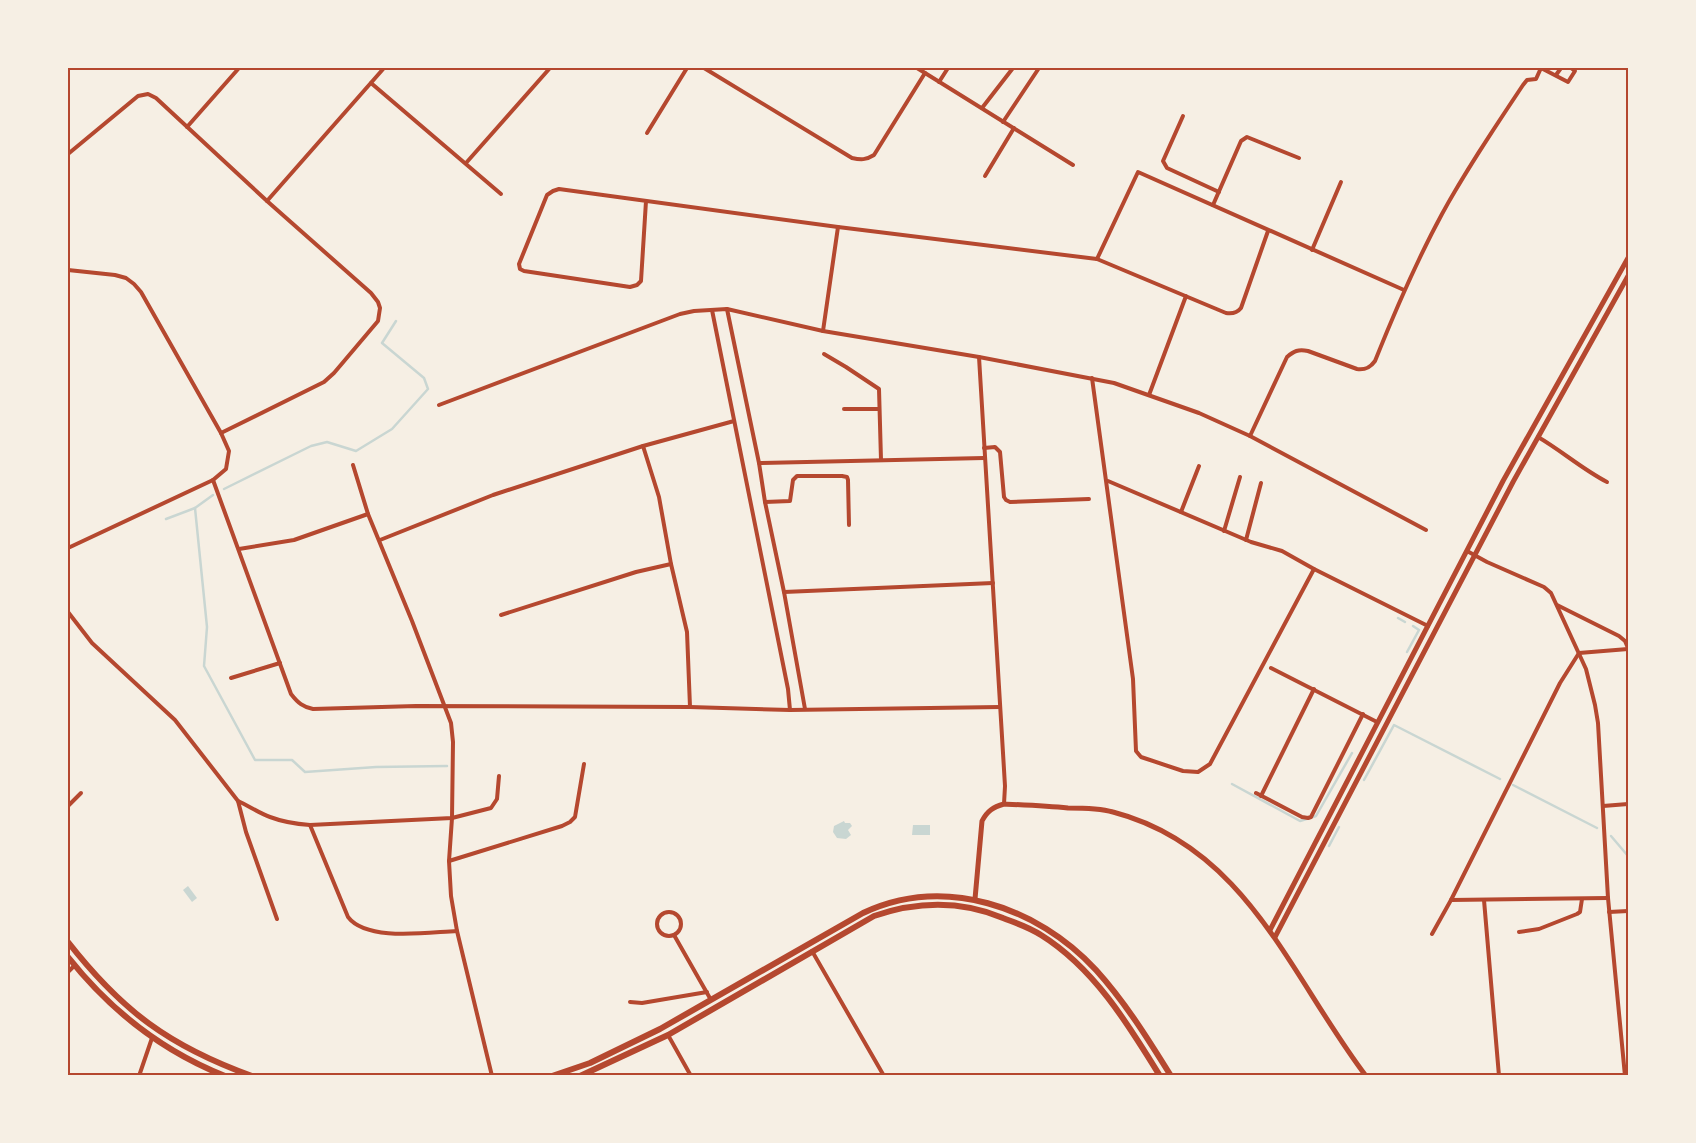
<svg xmlns="http://www.w3.org/2000/svg" width="1696" height="1143" viewBox="0 0 1696 1143" font-family="'Open Sans',sans-serif">
	<style>
		.water { fill: #c9d6d2 }
		.lines { fill: none; stroke-linecap: round; stroke-linejoin: round }
		.stream { stroke: #c9d6d2; stroke-width: 2.5 }
		.minor { stroke: #b5482f; stroke-width: 4 }
		.tertiary { stroke: #b5482f; stroke-width: 5 }
		.primary { stroke: #b5482f; stroke-width: 6 }
		.neatline { fill: none; stroke: #b5482f; stroke-width: 2 }
	</style>
	<rect width="100%" height="100%" fill="#f6efe4"/>
	<!-- water -->
	<g class="water">
		<path d="M844,821L845,823H850L852,826L848,830L851,835L846,839L837,838L833,832L834,826Z"/>
		<path d="M913,825H930V835H912Z"/>
		<path d="M188,886L197,898L192,902L183,890Z"/>
	</g>
	<g class="lines">
		<!-- stream -->
		<g class="stream">
			<path d="M224,489L311,446L327,442L356,451L392,429L428,389L424,378L382,343L396,321"/>
			<path d="M195,508L207,627L204,666L255,760H292L305,772L376,767L447,766"/>
			<path d="M166,519L195,508L213,495"/>
			<path d="M1398,618L1405,622"/>
			<path d="M1407,652L1419,630L1413,626"/>
			<path d="M1364,780L1394,725L1500,779"/>
			<path d="M1232,784L1300,821L1316,816L1352,753"/>
			<path d="M1513,785L1597,828"/>
			<path d="M1611,836L1628,856"/>
			<path d="M1329,846L1339,827"/>
		</g>
		<!-- minor -->
		<g class="minor">
			<path d="M704,68L852,158C861,160 866,160 874,155L925,73"/>
			<path d="M917,68L1073,165"/>
			<path d="M1541,68L1568,82L1575,71L1571,68"/>
			<path d="M1556,75L1561,68"/>
			<path d="M939,82L948,68"/>
			<path d="M371,83L501,194"/>
			<path d="M982,108L1013,68"/>
			<path d="M1183,116L1163,161L1167,168L1219,192"/>
			<path d="M1003,122L1039,68"/>
			<path d="M187,127L239,68"/>
			<path d="M647,133L687,68"/>
			<path d="M68,154L138,96L148,94L156,98L267,201L371,293L378,302L380,308L378,321L334,373L324,382L221,433"/>
			<path d="M466,163L550,68"/>
			<path d="M985,176L1014,128"/>
			<path d="M267,201L384,68"/>
			<path d="M646,201L641,281L637,285L630,287L524,271L520,269L519,264L547,195L553,191L559,189L838,227L1097,259L1226,313C1232,314 1237,313 1241,308L1268,231"/>
			<path d="M1213,205L1241,141L1247,137L1299,158"/>
			<path d="M1312,250L1341,182"/>
			<path d="M1097,259L1138,172L1404,290"/>
			<path d="M68,270L115,275L126,278L134,284L141,292L221,433L229,451L226,469L213,480L68,548"/>
			<path d="M727,309L759,463L765,502L784,592L805,709"/>
			<path d="M712,310L788,689L790,710"/>
			<path d="M823,331L838,227"/>
			<path d="M824,354L846,367L879,389L881,460"/>
			<path d="M979,357L1005,786L1004,804"/>
			<path d="M1092,378L1133,679L1136,751L1141,757L1183,771L1198,772L1210,764L1314,569"/>
			<path d="M1149,395L1186,296"/>
			<path d="M439,405L680,314L694,311L727,309L823,331L979,357L1114,383L1199,413L1250,436L1426,530"/>
			<path d="M844,409H879"/>
			<path d="M1250,436L1287,357C1294,351 1298,349 1308,351L1357,369C1365,370 1370,368 1375,361C1395,311 1416,262 1442,214C1466,170 1495,127 1523,85L1527,80L1536,79L1541,68"/>
			<path d="M1538,437C1562,451 1582,469 1607,482"/>
			<path d="M643,446L659,497L671,564L687,632L690,707"/>
			<path d="M984,448L995,447L1000,452L1004,497L1006,500L1010,502L1089,499"/>
			<path d="M759,463L984,458"/>
			<path d="M353,465L368,514L412,621L451,723L453,742L452,818L449,861L451,896L457,931L492,1076"/>
			<path d="M213,480L291,694C298,703 303,707 313,709L416,706L690,707L790,710L1000,707"/>
			<path d="M1108,481L1251,542L1282,551L1314,569L1428,626"/>
			<path d="M765,502L790,501L793,480L797,476H842L847,477L848,480L849,525"/>
			<path d="M1181,512L1199,466"/>
			<path d="M1224,531L1240,477"/>
			<path d="M380,540L493,495L643,446L734,421"/>
			<path d="M1246,540L1261,483"/>
			<path d="M239,549L294,540L368,514"/>
			<path d="M1467,551L1487,562L1544,587L1551,593L1586,669L1595,705L1598,723L1608,898L1625,1076"/>
			<path d="M784,592L993,583"/>
			<path d="M1557,605L1619,636L1625,641L1628,648"/>
			<path d="M68,612L92,643L175,720L238,801L246,832L277,919"/>
			<path d="M501,615L636,572L671,564"/>
			<path d="M1271,668L1377,722"/>
			<path d="M231,678L280,663"/>
			<path d="M1256,793L1302,817L1308,818L1311,817L1363,714"/>
			<path d="M1261,796L1314,689"/>
			<path d="M238,801C249,806 259,813 270,817C283,822 296,824 310,825L452,818L491,808L497,799L499,776"/>
			<path d="M68,806L81,793"/>
			<path d="M1603,806L1628,804"/>
			<path d="M310,825L348,917C367,942 429,932 457,931"/>
			<path d="M449,861L562,826L570,822L575,817L584,764"/>
			<path d="M1451,900L1608,898"/>
			<path d="M1484,900L1499,1076"/>
			<path d="M1609,912L1628,911"/>
			<circle cx="669" cy="924" r="12"/>
			<path d="M1519,932L1539,929L1577,914L1580,912L1582,899"/>
			<path d="M1432,934L1451,900L1560,683L1579,653L1628,649"/>
			<path d="M674,935L711,1000"/>
			<path d="M812,951L884,1076"/>
			<path d="M68,972L74,966"/>
			<path d="M630,1002L642,1003L707,992"/>
			<path d="M668,1035L691,1076"/>
			<path d="M139,1076L152,1038"/>
		</g>
		<!-- tertiary -->
		<g class="tertiary">
			<path d="M975,899L982,821C987,811 993,807 1004,804C1025,805 1047,806 1068,808C1083,808 1099,808 1113,812C1247,847 1290,976 1366,1076"/>
			<path d="M1270,930L1503,481L1628,258"/>
			<path d="M1275,937L1513,482L1628,276"/>
		</g>
		<!-- primary -->
		<g class="primary">
			<path d="M68,942C122,1011 169,1046 252,1076"/>
			<path d="M68,957C110,1010 162,1051 225,1076"/>
			<path d="M552,1076L590,1063L660,1029L863,913C944,875 1037,906 1096,970C1125,1002 1148,1039 1171,1076"/>
			<path d="M580,1076L668,1035L874,916C918,901 960,900 1003,918C1016,923 1029,927 1041,935C1094,968 1128,1024 1160,1076"/>
		</g>
	</g>
	<!-- border -->
	<rect width="1696" height="1143" fill="none" stroke="#f6efe4" stroke-width="138"/>
	<rect x="69" y="69" width="1558" height="1005" class="neatline"/>
</svg>
